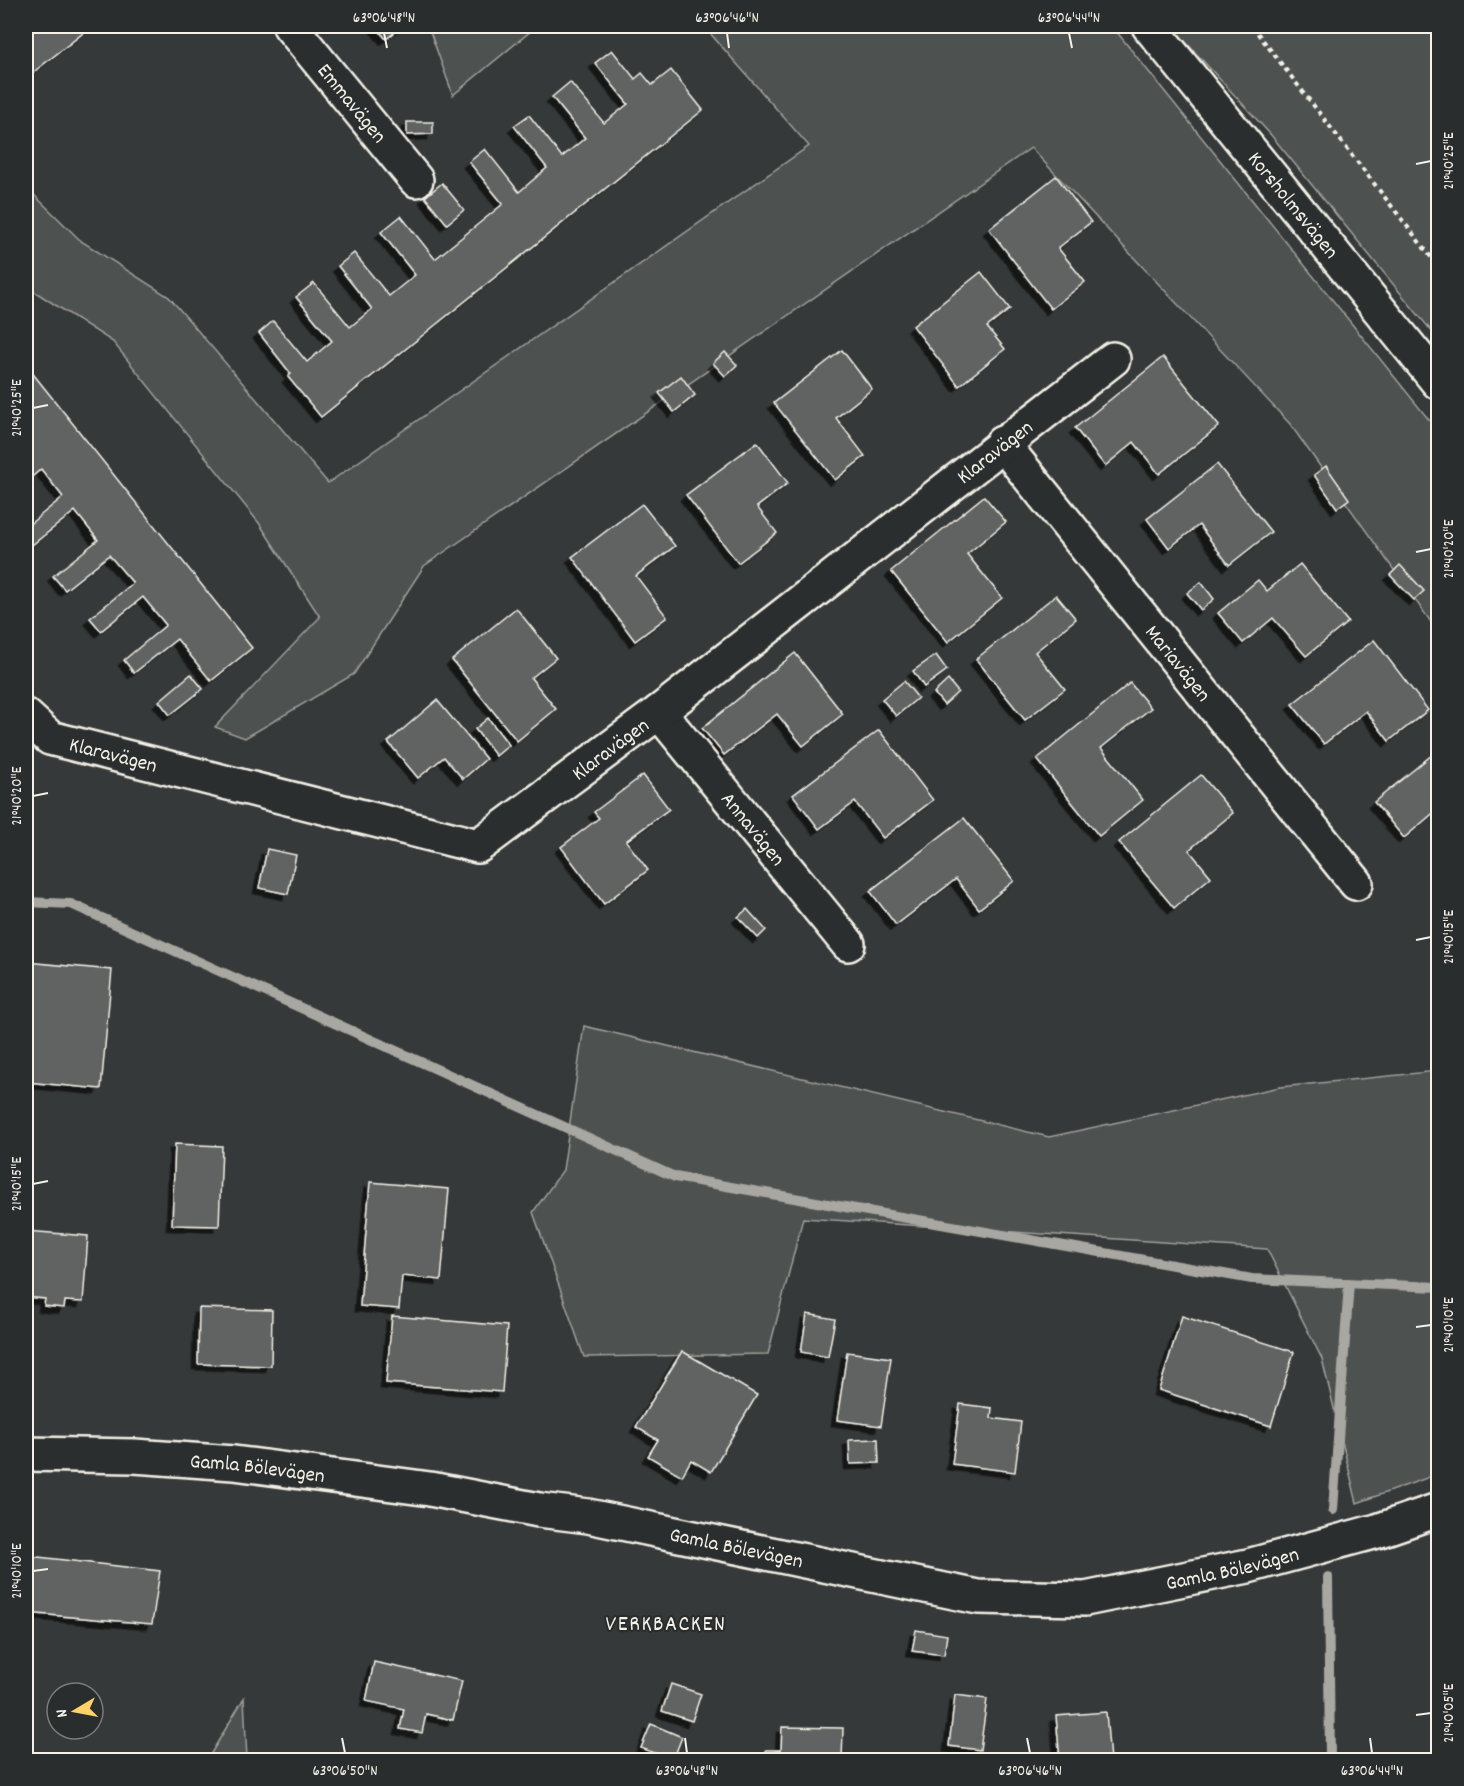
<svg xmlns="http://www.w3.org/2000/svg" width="1464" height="1786" viewBox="0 0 1464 1786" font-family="Dekko,sans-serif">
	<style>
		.green { fill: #4e514f; stroke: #a1a19c; stroke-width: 1.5 }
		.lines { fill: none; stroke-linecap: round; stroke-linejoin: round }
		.stream { stroke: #a8a7a1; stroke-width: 10 }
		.building { fill: #616362; stroke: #f4f1e8; stroke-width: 1.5; filter: url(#shadow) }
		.street-casing { stroke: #f4f1e8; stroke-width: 38 }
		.secondary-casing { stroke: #f4f1e8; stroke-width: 38 }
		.path { stroke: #f4f1e8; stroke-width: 4; stroke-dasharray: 4.5 4.5; stroke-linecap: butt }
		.street { stroke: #2a2d2e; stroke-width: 33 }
		.secondary { stroke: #2a2d2e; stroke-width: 33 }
		.ticks { fill: none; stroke: #f4f1e8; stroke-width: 2 }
		.labels { text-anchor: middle; stroke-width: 4.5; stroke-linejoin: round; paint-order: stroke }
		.street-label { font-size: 21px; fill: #f4f1e8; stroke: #2a2d2e }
		.neighbourhood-label { font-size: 22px; letter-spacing: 1.5px; fill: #f4f1e8; stroke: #2a2d2e }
		.neatline { fill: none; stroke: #f4f1e8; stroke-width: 2 }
		.ticks-label { font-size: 15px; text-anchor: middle; fill: #f4f1e8 }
	</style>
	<defs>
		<filter id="shadow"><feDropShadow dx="-5.5" dy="5.5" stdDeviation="0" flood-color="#0009"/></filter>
	</defs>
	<rect width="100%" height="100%" fill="#363939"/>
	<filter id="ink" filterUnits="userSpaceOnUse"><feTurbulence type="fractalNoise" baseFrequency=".0167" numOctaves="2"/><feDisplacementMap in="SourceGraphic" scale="12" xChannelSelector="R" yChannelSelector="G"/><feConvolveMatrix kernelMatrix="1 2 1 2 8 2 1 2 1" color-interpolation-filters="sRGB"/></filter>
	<g filter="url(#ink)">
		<!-- green -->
		<g class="green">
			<path d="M428,26H537L453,95Z"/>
			<path d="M687,26H1112L1438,431V632L1290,424L1031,148L424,566L354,674L245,738L215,727L320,617L259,523L113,342L26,286V187L81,241L169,297L328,483L809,146L708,31Z"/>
			<path d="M1171,26H1438V339L1271,135Z"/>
			<path d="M584,1026L1049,1137L1280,1087L1438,1071V1474L1357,1503L1322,1359L1267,1249L803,1218L768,1354L584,1357L533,1212L563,1170Z"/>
			<path d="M244,1698L247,1760H207Z"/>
		</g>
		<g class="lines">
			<!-- stream -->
			<g class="stream">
				<path d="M26,902L71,904L675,1177L1252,1279L1438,1287"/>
				<path d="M1333,1510L1349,1283"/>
				<path d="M1328,1577L1330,1760"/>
			</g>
		</g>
		<!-- building -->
		<g class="building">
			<path d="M26,26H92L26,78Z"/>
			<path d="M375,26H403L386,39Z"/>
			<path d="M612,50L635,79L642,73L652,85L671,70L703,110L321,417L288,377L291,374L259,333L273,321L307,362L332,341L296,297L314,283L350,327L372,309L338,266L354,253L389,296L415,275L381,232L401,216L435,259L503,204L469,162L485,149L519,192L547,168L514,126L529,115L562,157L585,138L552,97L570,82L604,123L628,104L595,63Z"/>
			<path d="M407,122H433V134L407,135Z"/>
			<path d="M1056,176L1091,222L1058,248L1085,282L1051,309L989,229Z"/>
			<path d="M442,183L464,210L447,224L425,197Z"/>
			<path d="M981,272L1010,309L987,327L1005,349L959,386L913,326Z"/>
			<path d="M842,350L872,389L836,418L865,456L835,480L774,403Z"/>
			<path d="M725,352L737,365L725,376L713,363Z"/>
			<path d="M1163,357L1219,426L1159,474L1134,442L1105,466L1075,428Z"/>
			<path d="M26,365L252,648L211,681L177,639L134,673L124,660L166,625L143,597L101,631L90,618L133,583L109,555L65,590L53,576L98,540L75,511L32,545L26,537V527L63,497L41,469L26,482Z"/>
			<path d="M681,376L695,395L674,412L659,393Z"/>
			<path d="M757,442L788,483L757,507L777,533L738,563L686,495Z"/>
			<path d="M1217,464L1271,532L1229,565L1199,525L1169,548L1147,519Z"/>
			<path d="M1326,466L1349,499L1337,508L1314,475Z"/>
			<path d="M984,496L1006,522L967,554L1002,598L948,642L891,571Z"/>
			<path d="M642,504L675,546L636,576L667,617L635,641L572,557Z"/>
			<path d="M1300,564L1348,622L1306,656L1273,618L1243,643L1218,613L1258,580L1267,591Z"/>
			<path d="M1400,565L1424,591L1414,600L1390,575Z"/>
			<path d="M1201,582L1214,599L1201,610L1187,593Z"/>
			<path d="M1056,595L1076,619L1035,652L1065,689L1025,720L976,659Z"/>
			<path d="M516,608L556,658L531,678L556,709L517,741L452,660Z"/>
			<path d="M1374,640L1428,710L1389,741L1366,711L1324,744L1292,704Z"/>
			<path d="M795,653L843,714L803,746L777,714L724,755L702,728Z"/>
			<path d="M936,655L947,670L924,687L913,671Z"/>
			<path d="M191,674L203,689L170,715L159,701Z"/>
			<path d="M948,680L958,692L944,705L934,693Z"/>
			<path d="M904,681L918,698L896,716L882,699Z"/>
			<path d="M1130,683L1151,708L1101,748L1143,800L1099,836L1037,759Z"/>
			<path d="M437,700L486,759L463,779L444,757L418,778L388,742Z"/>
			<path d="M488,718L509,745L496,756L475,729Z"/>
			<path d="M879,730L933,800L883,838L855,802L819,829L793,795Z"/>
			<path d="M1438,750V809L1404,838L1374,802Z"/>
			<path d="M643,775L669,809L626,841L648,870L604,904L561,847L599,818L594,812Z"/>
			<path d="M1201,775L1233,813L1189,850L1211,877L1174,908L1119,842Z"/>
			<path d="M964,818L1014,881L979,909L956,879L896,925L870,891Z"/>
			<path d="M267,849L296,855L288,894L259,888Z"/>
			<path d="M747,909L766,930L758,938L738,917Z"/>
			<path d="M26,962L112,970L101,1089L26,1082Z"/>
			<path d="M175,1144L222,1146L219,1226L172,1225Z"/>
			<path d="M370,1182L449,1189L441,1280L402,1276L399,1309L360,1306Z"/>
			<path d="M26,1231L88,1236L83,1302L65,1301L64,1308L44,1306L45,1299L26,1297Z"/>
			<path d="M199,1308L272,1310L271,1366L198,1364Z"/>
			<path d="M807,1314L835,1319L828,1357L801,1352Z"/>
			<path d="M392,1316L507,1326L502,1392L386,1383Z"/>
			<path d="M1182,1316L1294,1352L1271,1426L1159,1390Z"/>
			<path d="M682,1351L757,1395L711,1472L691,1460L682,1476L648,1456L658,1440L636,1427Z"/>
			<path d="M847,1352L891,1358L881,1426L837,1420Z"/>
			<path d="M960,1404L992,1408L991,1418L1021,1422L1015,1472L952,1464Z"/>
			<path d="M878,1439L879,1463L850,1464L849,1440Z"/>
			<path d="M38,1557L160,1571L152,1624L26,1613V1559Z"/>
			<path d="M916,1630L947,1635L944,1655L912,1651Z"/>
			<path d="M374,1662L462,1681L453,1720L426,1714L422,1733L400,1729L404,1709L366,1701Z"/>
			<path d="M671,1684L701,1694L692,1721L662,1711Z"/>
			<path d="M955,1695L987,1699L980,1750L949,1746Z"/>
			<path d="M1106,1712L1110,1760H1060L1056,1716Z"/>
			<path d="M651,1724L682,1737L673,1760L641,1748Z"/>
			<path d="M782,1727L843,1728L842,1760H766V1750H781Z"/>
		</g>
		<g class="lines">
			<defs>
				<g id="street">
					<path id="s1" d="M290,26L416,180"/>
					<path id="s2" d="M1002,443L1356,883"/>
					<path id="s3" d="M659,712L848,944"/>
					<path id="s4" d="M26,716L50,738L478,846L659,712L1113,359"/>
				</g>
				<g id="secondary">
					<path id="s5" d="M1149,26L1438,382"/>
					<path id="s6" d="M26,1454L134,1456L234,1463L430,1489L539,1510L588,1516L978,1597L1085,1599L1248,1566L1377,1531L1438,1510"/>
				</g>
			</defs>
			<!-- street casing -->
			<use href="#street" class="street-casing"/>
			<!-- secondary casing -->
			<use href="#secondary" class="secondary-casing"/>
			<!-- path -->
			<path class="path" d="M1252,26L1438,266"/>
			<!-- street -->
			<use href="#street" class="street"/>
			<!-- secondary -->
			<use href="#secondary" class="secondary"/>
		</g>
	</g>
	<!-- ticks -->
	<path class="ticks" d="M384,33L387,48M727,33L729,48M1069,33L1072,48M1416,164L1431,161M33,408L48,405M1416,552L1431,549M33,796L48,793M1416,940L1431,937M33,1184L48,1181M1416,1327L1431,1325M33,1571L48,1569M1416,1715L1431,1713M342,1738L345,1753M685,1738L687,1753M1027,1738L1030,1753M1370,1738L1372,1753"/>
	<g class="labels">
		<!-- street labels -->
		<g class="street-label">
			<text dy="7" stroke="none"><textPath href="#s1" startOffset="99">Emmavägen</textPath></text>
			<text dy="7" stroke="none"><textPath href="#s5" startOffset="230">Korsholmsvägen</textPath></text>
			<text dy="7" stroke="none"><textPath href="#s4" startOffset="1124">Klaravägen</textPath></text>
			<text dy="7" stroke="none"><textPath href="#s2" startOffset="282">Mariavägen</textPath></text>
			<text dy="7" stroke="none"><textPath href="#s4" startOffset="638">Klaravägen</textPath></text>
			<text dy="7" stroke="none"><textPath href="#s4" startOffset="98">Klaravägen</textPath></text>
			<text dy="7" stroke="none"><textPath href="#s3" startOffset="150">Annavägen</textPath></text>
			<text dy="7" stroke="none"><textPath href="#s6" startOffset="232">Gamla Bölevägen</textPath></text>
			<text dy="7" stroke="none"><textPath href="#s6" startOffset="718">Gamla Bölevägen</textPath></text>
			<text dy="7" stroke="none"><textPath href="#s6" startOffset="1222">Gamla Bölevägen</textPath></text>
		</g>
		<!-- neighbourhood labels -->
		<g class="neighbourhood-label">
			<text x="666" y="1630">VERKBACKEN</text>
		</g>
	</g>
	<!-- margin -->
	<rect width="1464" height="1786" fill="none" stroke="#2a2d2e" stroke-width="66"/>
	<!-- north arrow -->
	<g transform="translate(75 1711) rotate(260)"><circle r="28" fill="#2a2d2e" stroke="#7b7b78" stroke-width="1.5"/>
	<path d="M0-4.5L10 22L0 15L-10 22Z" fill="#ffd166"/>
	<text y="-9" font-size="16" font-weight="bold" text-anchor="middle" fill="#f4f1e8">N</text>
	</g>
	<rect x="33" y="33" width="1398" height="1720" class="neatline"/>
	<g class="ticks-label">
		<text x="384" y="22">63°06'48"N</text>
		<text x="727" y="22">63°06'46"N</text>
		<text x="1069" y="22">63°06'44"N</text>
		<text transform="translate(1448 161) rotate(-90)" y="5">21°40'25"E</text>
		<text transform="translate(16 408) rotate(-90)" y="5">21°40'25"E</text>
		<text transform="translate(1448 549) rotate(-90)" y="5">21°40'20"E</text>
		<text transform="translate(16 796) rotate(-90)" y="5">21°40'20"E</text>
		<text transform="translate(1448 937) rotate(-90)" y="5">21°40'15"E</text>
		<text transform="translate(16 1184) rotate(-90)" y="5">21°40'15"E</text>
		<text transform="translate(1448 1325) rotate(-90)" y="5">21°40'10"E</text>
		<text transform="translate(16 1571) rotate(-90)" y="5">21°40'10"E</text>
		<text transform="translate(1448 1713) rotate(-90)" y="5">21°40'05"E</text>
		<text x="345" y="1775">63°06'50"N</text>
		<text x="687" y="1775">63°06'48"N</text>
		<text x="1030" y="1775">63°06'46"N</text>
		<text x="1372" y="1775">63°06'44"N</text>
	</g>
</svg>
